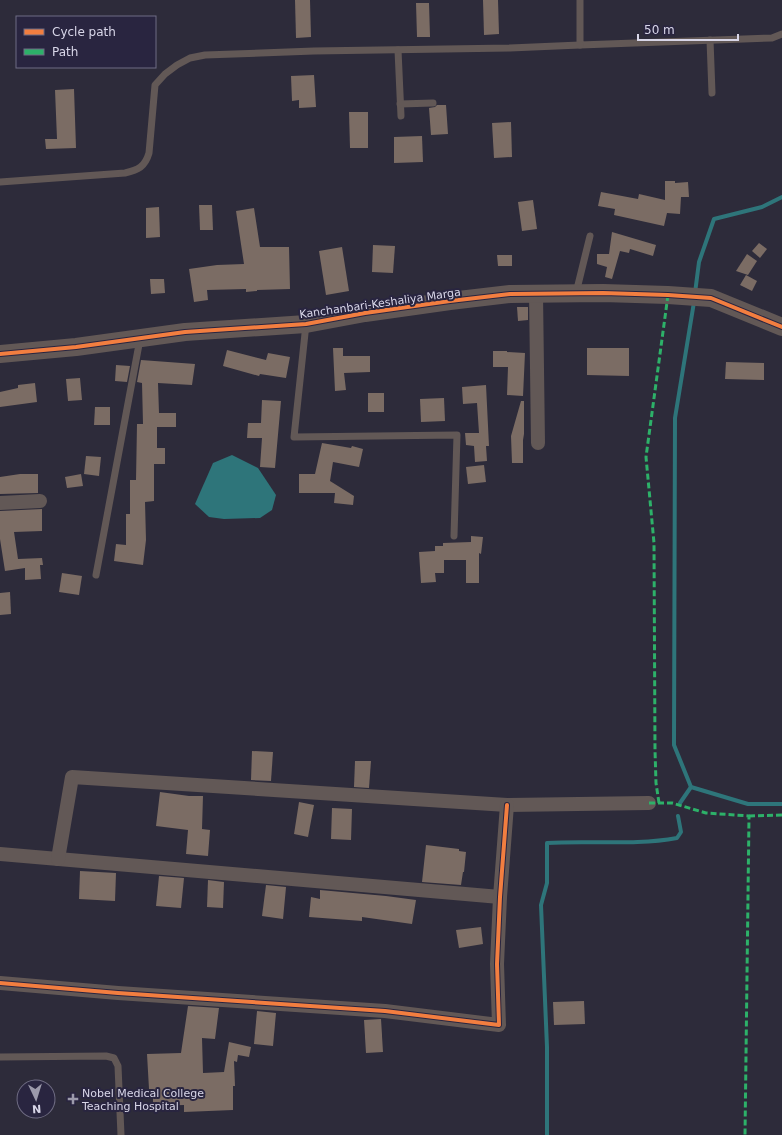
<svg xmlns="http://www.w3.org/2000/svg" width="782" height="1135" viewBox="0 0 782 1135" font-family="'DejaVu Sans',sans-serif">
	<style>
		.water { fill: #2e757a }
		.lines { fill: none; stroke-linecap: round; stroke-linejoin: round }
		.stream { stroke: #2e757a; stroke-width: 4 }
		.building { fill: #7b6c64 }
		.service { stroke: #625856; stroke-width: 7 }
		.minor { stroke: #625856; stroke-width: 14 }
		.tertiary { stroke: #625856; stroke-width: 18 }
		.quiet { stroke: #2db169; stroke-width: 3; stroke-dasharray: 6 3; stroke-linecap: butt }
		.cycleway-casing { stroke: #292540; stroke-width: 6 }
		.cycleway { stroke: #f27e40; stroke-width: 4 }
		.poi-dot { fill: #9c9aab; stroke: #292540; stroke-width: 1.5 }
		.labels { text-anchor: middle; stroke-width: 4; stroke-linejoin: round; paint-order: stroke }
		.street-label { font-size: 11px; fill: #d8d6e8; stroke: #292540 }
		.poi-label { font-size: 11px; fill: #d8d6e8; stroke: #292540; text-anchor: start }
	</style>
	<rect width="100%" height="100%" fill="#2d2b3a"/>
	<!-- water -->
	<path class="water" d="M232,455L258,468L276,495L272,510L260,518L224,519L209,517L195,504L213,463Z"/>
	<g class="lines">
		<!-- stream -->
		<g class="stream">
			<path d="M695,293L699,262L714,219L762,207L782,197"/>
			<path d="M694,302L675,418L674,745L691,787L748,804H782"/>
			<path d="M680,803L691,787"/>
			<path d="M547,1135V1047L541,905L547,883V843C590,840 634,846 677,838L681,832L678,816"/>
		</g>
	</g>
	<!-- building -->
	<g class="building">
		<path d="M295,0H310L311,37L296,38Z"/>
		<path d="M483,0H498L499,34L484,35Z"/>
		<path d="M416,3H429L430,37H417Z"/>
		<path d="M314,75L316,107L299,108V100L292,101L291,76Z"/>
		<path d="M74,89L76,148L46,149L45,139H57L55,90Z"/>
		<path d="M437,105H446L448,134L431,135L429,108L435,107Z"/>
		<path d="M349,112H368V148H350Z"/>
		<path d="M511,122L512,157L494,158L492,123Z"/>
		<path d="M422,136L423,162L394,163V137Z"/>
		<path d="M665,181H675V183L688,182L689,197H681L680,214L667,213L664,226L614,215L615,209L598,206L601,192L638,199L639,194L665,200Z"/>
		<path d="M533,200L537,229L522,231L518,202Z"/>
		<path d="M199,205H212L213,230H200Z"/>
		<path d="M159,207L160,237L146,238V208Z"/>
		<path d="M254,208L260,247H289L290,289L257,290V291L246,292V289L207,290L208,300L194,302L189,269L217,265L244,264L236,211Z"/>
		<path d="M612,232L656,245L653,256L630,249L629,253L620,251L612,279L605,277L607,267L597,264V254H609Z"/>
		<path d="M759,243L767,249L760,258L752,251Z"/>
		<path d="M373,245L395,246L393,273L372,272Z"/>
		<path d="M342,247L349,291L326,295L319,251Z"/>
		<path d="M747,254L757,261L748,275L736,271Z"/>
		<path d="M497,255H512V266H498Z"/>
		<path d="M746,275L757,281L752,291L740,285Z"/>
		<path d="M150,279H164L165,293L151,294Z"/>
		<path d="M517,307H528V320L518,321Z"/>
		<path d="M333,348H343V356H370V372L344,373L346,390L335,391Z"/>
		<path d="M587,348H629V376L587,375Z"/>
		<path d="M227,350L266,360L268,353L290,357L286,378L260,374L259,376L223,366Z"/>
		<path d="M493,351H507V352L525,353L523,396L507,395L508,367H493Z"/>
		<path d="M141,360L195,364L192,385L158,383L159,413H176V427H157V448H165V464H154V501L145,502L146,540L143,565L114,561L116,544L126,545V514H130V480H136L137,424H143L142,383L137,382Z"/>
		<path d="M726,362L764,363V380L725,379Z"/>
		<path d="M116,365L130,366L127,382L115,381Z"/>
		<path d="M80,378L82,400L68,401L66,379Z"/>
		<path d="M35,383L37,402L0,407V392L18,388V385Z"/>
		<path d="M486,385L489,446H486L487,461L475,462L474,446L466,445L465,433H479L477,403L463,404L462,387Z"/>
		<rect x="368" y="393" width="16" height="19"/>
		<path d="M444,398L445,421L421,422L420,399Z"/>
		<path d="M262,400L281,401L275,468L260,467L262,438H247L248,423H261Z"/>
		<path d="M521,401H524V434L523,440V463H512L511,436Z"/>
		<path d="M95,407H110V425H94Z"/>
		<path d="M322,443L351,448L352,446L363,449L359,467L333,462L330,481L354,496L353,505L334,503L335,493H299V474H315Z"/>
		<path d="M86,456L101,457L99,476L84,474Z"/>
		<path d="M484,465L486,482L468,484L466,467Z"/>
		<path d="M20,474H38V493L0,494V477Z"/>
		<path d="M81,474L83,486L67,488L65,477Z"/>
		<path d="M42,509V531L14,532L18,559L42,558L43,565H40L41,579L25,580V568L5,571L0,539V511Z"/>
		<path d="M471,536L483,537L481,554L479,553V583H466V560H444V573H435L436,582L421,583L419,552L435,551V546H443V543L471,542Z"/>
		<path d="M62,573L82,576L79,595L59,592Z"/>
		<path d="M10,592L11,614L0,615V593Z"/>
		<path d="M252,751L273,752L271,781L251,780Z"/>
		<path d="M355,761H371L369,788L354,787Z"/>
		<path d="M160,792L189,796H203L202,829L210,830L208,856L186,854L188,830L156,826Z"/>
		<path d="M299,802L314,805L308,837L294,834Z"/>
		<path d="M332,808L352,809L351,840L331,839Z"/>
		<path d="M426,845L459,849V851L466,852L464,872H463L461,885L422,882Z"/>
		<path d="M80,871L116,873L115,901L79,899Z"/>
		<path d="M159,876L184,878L181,908L156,906Z"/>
		<path d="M208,880L224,882L223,908L207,907Z"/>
		<path d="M266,885L286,887L283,919L262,916Z"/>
		<path d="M320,890L386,896L416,900L412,924L362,917V921L309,917L311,897L320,899Z"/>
		<path d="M481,927L483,944L459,948L456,930Z"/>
		<path d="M584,1001L585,1024L554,1025L553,1002Z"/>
		<path d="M188,1006L219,1008L215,1039L202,1038L203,1073L224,1072L229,1042L251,1047L249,1057L238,1055L237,1062L234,1061L235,1086H233V1110L184,1112V1105L153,1106V1089H149L147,1054L181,1053Z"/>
		<path d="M257,1011L276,1013L273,1046L254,1044Z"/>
		<path d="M381,1019L383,1052L366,1053L364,1020Z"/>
	</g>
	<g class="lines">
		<!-- service -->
		<g class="service">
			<path d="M580,0V45L772,38L782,34"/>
			<path d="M710,40L712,93"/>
			<path d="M398,50L401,116"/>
			<path d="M400,104L433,103"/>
			<path d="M0,182L125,173C138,170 145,167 149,153L155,85L165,74L177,65L190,58L205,55L314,51L510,48L580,45"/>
			<path d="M576,293L590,236"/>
			<path d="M306,324L294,437L457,435L454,536"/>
			<path d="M96,575L140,339"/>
			<path d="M0,1057L106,1056L114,1058L118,1066L121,1135"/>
		</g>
		<!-- minor -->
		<g class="minor">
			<path d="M536,294L538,443"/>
			<path d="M0,503L40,501"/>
			<path d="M0,854L500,897"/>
			<path d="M58,859L72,777L507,805L649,803"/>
			<path d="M0,983L118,993L385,1011L499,1025L497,964L500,897L507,805"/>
		</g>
		<!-- tertiary -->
		<path class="tertiary" d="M0,354L76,347L185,332L306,324L365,313L450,301L510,294L603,293L668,295L711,298L782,327"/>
		<!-- quiet -->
		<g class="quiet">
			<path d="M649,803H672L706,813L749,816L745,1135"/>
			<path d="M659,803L656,783L655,750L654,543L646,457L668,295"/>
			<path d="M749,816L782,815"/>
		</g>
		<defs>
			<g id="cycleway">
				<path d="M0,354L76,347L185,332L306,324L365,313L450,301L510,294L603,293L668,295L711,298L782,327"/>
				<path d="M0,983L118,993L385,1011L499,1025L497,964L500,897L507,805"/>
			</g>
		</defs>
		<!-- cycleway casing -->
		<use href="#cycleway" class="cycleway-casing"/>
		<!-- cycleway -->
		<use href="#cycleway" class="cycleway"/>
	</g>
	<!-- markers -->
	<path class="poi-dot" d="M71 1093h4v4h4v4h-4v4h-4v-4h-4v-4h4z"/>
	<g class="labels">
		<!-- street labels -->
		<g class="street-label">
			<text transform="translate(380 303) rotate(-8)" y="4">Kanchanbari-Keshaliya Marga</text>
		</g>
		<!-- poi labels -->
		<g class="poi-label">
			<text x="82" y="1097">Nobel Medical College<tspan x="82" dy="13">Teaching Hospital</tspan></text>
		</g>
	</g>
	<!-- legend -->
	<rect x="16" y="16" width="140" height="52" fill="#292540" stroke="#6f6c83"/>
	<rect x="24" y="29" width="20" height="6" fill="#f27e40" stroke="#6f6c83"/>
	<text x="52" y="36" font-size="12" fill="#d8d6e8">Cycle path</text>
	<rect x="24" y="49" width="20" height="6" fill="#2db169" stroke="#6f6c83"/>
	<text x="52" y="56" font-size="12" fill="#d8d6e8">Path</text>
	<!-- north arrow -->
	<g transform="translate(36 1099) rotate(176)"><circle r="19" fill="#292540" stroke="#6f6c83"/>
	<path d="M0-3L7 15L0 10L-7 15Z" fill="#9c9aab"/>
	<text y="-6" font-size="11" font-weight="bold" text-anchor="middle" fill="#d8d6e8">N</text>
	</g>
	<!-- scale -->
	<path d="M638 34v6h100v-6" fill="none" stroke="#d8d6e8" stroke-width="2"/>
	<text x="644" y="34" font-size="12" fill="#d8d6e8" stroke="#292540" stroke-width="3" paint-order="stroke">50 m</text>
</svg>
